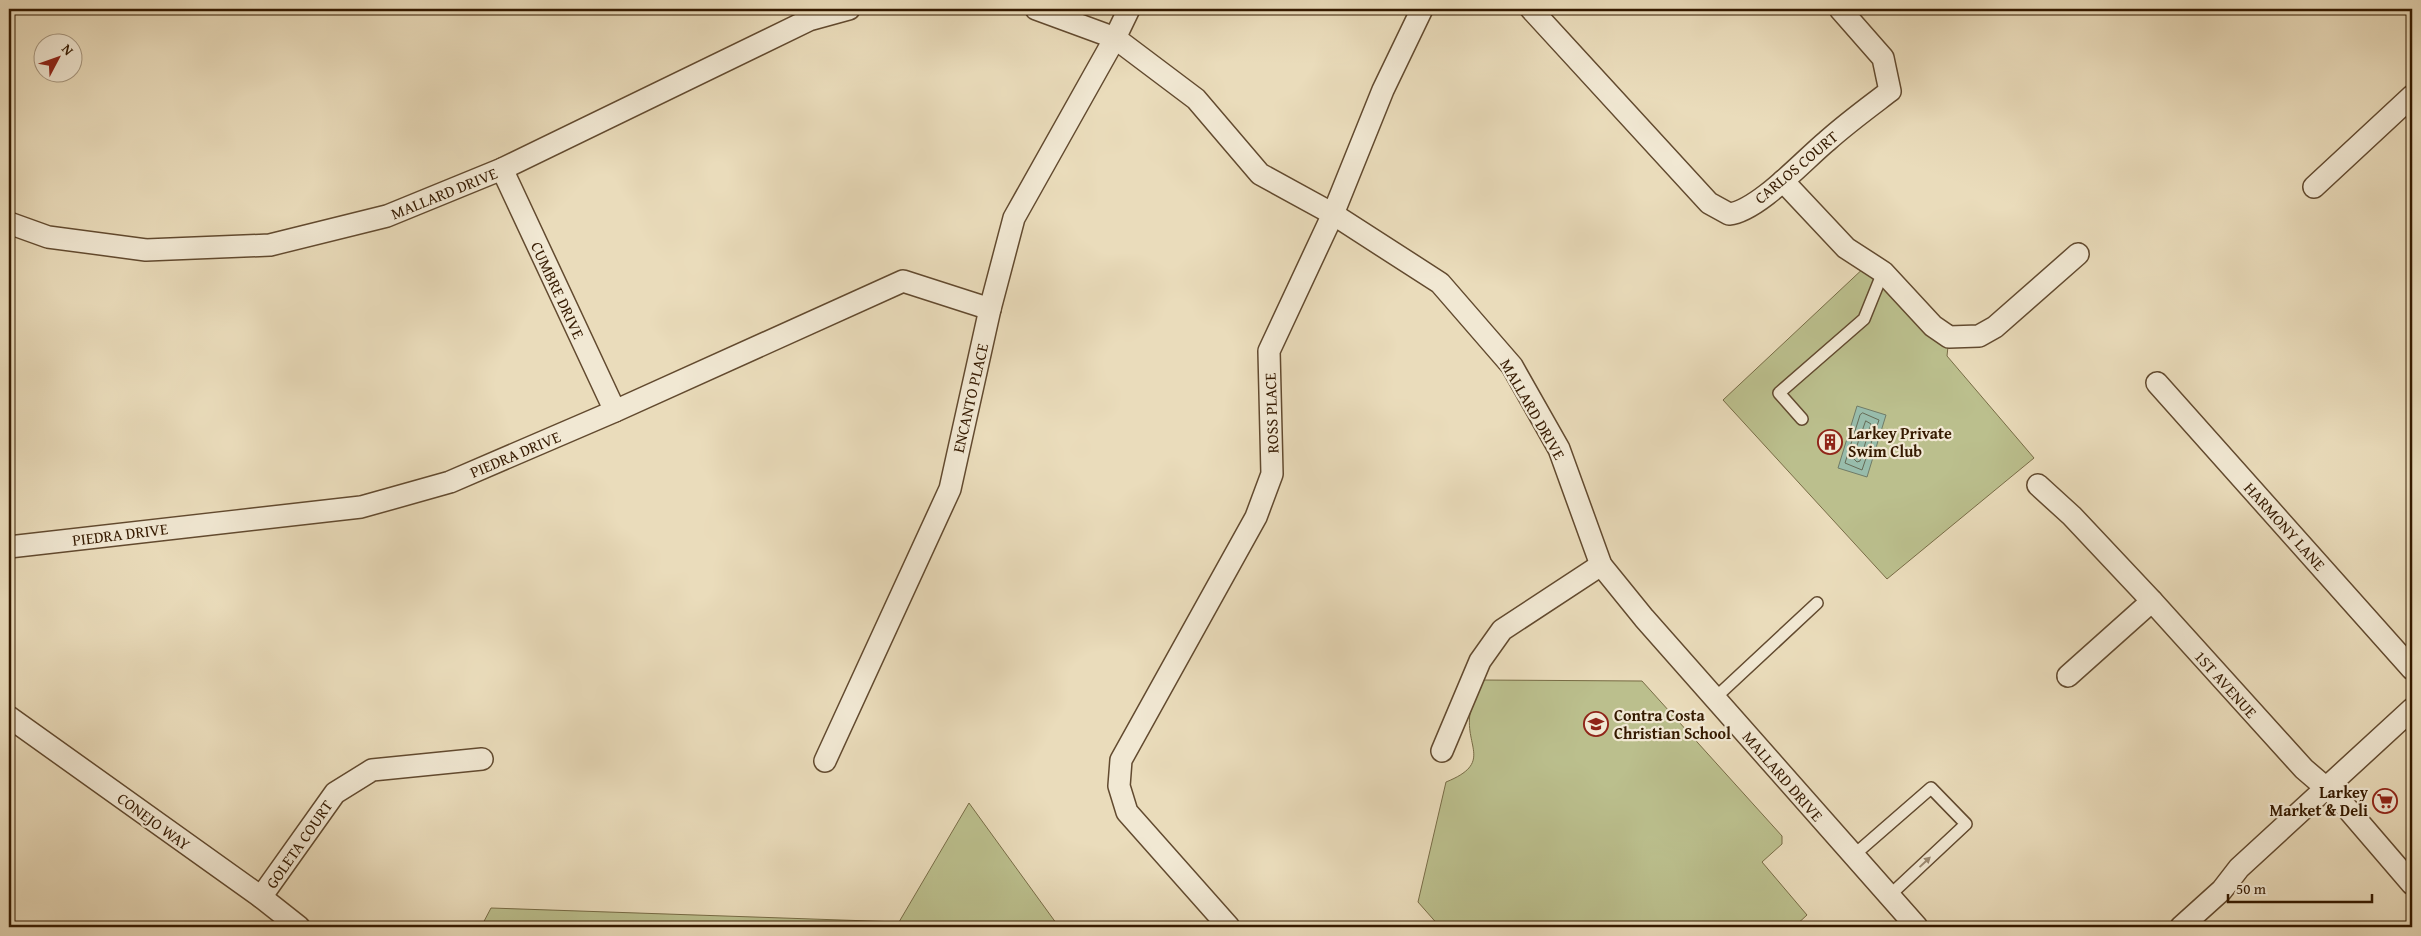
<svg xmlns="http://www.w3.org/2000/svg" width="2421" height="936" viewBox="0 0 2421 936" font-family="'Gentium Book Plus',serif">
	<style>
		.green { fill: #bbbf8d; stroke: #786c46 }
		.water { fill: #98bcab; stroke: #707b67 }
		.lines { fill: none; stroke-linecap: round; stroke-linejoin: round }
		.shore { stroke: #666b56; stroke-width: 1 }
		.lane-casing { stroke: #624a2f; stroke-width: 14 }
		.street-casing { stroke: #624a2f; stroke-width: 24 }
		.lane { stroke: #f1e8d3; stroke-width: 11 }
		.street { stroke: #f1e8d3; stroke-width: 21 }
		.oneway { fill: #9c8b74 }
		.labels { text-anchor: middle; stroke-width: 4.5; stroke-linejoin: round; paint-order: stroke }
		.street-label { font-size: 16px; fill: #351a00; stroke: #f1e8d3 }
		.poi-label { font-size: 16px; font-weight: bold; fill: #351a00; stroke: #f1e8d3; text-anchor: start }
	</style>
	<rect width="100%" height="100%" fill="#eadcbb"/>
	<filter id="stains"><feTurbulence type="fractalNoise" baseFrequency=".004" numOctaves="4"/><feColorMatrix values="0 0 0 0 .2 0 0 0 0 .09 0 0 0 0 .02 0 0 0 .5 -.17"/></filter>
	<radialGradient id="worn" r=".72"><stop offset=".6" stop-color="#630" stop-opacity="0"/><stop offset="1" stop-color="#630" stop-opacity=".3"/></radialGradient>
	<!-- green -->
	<g class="green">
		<path d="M1868,264L1949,337L1947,356L2034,458L1887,579L1723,400Z"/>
		<path d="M1482,680L1642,681L1782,836V844L1762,862L1807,915L1794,927H1440L1418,902L1446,782C1493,763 1465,747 1470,714C1472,703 1479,691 1482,680Z"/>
		<path d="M969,803L1059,927H481L491,908L899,922Z"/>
	</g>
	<!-- water -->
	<path class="water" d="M1857,406L1886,415L1867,477L1838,468Z"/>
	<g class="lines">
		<!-- shore -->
		<g class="shore">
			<path d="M1863,413L1879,420L1862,470L1845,463L1860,415Z"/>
			<path d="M1866,421L1871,424L1860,461L1857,462L1853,458Z"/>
		</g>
		<defs>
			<g id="lane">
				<path d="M1802,419L1779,393L1864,319L1883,272"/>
				<path d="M1715,698L1817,603"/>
				<path d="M1854,855L1931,788L1966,824L1889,896"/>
			</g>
			<g id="street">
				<path d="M1036,9L1115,38L1196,99L1260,174L1333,214L1440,283L1512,366L1559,449L1601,565L1644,618L1917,927"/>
				<path d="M1531,9L1709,203L1729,214C1758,211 1804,160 1827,141C1847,123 1869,107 1890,91L1883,58L1840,9"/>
				<path d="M502,169L615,411"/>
				<path d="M1783,181L1846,248L1883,272L1933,326L1949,337L1979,336L1995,327L2078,254"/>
				<path d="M2314,187L2412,96"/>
				<path d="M9,223L48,237L146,250L270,245L387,216L502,169L809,20L849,9"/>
				<path d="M2157,383L2412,669"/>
				<path d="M2038,485L2072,516L2152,601L2304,769L2339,799L2412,884"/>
				<path d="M9,547L361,507L450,482L615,411L903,281L990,309"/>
				<path d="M2068,676L2152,601"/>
				<path d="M9,717L261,897L299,927"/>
				<path d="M1442,751L1480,661L1502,630L1601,565"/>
				<path d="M825,761L950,489L990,309L1014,218L1115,38L1129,9"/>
				<path d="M261,897L335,793L372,770L482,759"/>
				<path d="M1229,927L1127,812L1119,786L1121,760L1256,517L1272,474L1269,351L1333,214L1383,90L1422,9"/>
				<path d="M2181,927L2222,890L2239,868L2412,709"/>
			</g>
		</defs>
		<!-- lane casing -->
		<use href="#lane" class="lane-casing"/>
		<!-- street casing -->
		<use href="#street" class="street-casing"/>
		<!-- lane -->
		<use href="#lane" class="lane"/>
		<!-- street -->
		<use href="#street" class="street"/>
	</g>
	<!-- one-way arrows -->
	<defs><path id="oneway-solid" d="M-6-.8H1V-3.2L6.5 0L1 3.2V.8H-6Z" transform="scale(1.25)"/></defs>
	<use class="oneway" href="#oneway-solid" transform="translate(1925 862) rotate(-43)"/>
	<!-- icons -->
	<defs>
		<symbol id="building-ring" viewBox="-11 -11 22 22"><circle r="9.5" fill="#f1e8d3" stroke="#8f2418" stroke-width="1.5"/><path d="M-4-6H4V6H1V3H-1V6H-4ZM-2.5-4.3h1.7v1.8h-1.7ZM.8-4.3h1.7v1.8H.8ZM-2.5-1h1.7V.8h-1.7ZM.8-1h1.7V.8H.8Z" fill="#8f2418"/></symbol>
		<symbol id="school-ring" viewBox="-11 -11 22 22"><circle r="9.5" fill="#f1e8d3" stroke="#8f2418" stroke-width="1.5"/><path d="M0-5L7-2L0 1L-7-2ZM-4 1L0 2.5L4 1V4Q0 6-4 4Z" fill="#8f2418"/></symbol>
		<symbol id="supermarket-ring" viewBox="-11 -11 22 22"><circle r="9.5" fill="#f1e8d3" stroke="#8f2418" stroke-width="1.5"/><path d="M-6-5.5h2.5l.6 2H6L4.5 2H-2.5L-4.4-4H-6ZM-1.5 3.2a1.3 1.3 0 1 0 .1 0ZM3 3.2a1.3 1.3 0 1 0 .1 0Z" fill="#8f2418"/></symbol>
	</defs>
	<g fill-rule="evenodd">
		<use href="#building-ring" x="1816" y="428" width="28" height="28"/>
		<use href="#school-ring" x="1582" y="710" width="28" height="28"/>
		<use href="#supermarket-ring" x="2371" y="787" width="28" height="28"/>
	</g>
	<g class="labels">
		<!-- street labels -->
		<g class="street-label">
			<text transform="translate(1796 167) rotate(-40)" y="6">CARLOS COURT</text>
			<text transform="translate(444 193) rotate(-22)" y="6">MALLARD DRIVE</text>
			<text transform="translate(558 290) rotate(65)" y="6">CUMBRE DRIVE</text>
			<text transform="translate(970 398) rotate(-77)" y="6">ENCANTO PLACE</text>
			<text transform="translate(1533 409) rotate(60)" y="6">MALLARD DRIVE</text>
			<text transform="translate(1271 413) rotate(-92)" y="6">ROSS PLACE</text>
			<text transform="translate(515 454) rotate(-23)" y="6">PIEDRA DRIVE</text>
			<text transform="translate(2285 526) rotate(48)" y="6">HARMONY LANE</text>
			<text transform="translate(120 534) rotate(-7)" y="6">PIEDRA DRIVE</text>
			<text transform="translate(2226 684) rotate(48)" y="6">1ST AVENUE</text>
			<text transform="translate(1783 776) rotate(49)" y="6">MALLARD DRIVE</text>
			<text transform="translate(154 821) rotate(36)" y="6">CONEJO WAY</text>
			<text transform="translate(299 844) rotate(-55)" y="6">GOLETA COURT</text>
		</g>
		<!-- poi labels -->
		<g class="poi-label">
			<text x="1848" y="439">Larkey Private<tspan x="1848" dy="18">Swim Club</tspan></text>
			<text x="1614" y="721">Contra Costa<tspan x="1614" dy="18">Christian School</tspan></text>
			<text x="2368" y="798" text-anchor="end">Larkey<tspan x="2368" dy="18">Market &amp; Deli</tspan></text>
		</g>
	</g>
	<!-- margin -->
	<rect width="2421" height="936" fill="none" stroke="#eadcbb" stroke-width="30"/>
	<rect x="10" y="10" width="2401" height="916" fill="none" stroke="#351a00" stroke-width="2.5"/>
	<rect x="15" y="15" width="2391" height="906" fill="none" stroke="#351a00"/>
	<!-- north arrow -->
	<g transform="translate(58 58) rotate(49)"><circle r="24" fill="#f1e8d3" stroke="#a6967f"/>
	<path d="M0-4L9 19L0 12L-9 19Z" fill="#8f2418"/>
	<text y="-8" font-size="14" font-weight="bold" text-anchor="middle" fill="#351a00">N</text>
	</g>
	<!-- scale -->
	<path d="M2228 894v8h144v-8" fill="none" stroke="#351a00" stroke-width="2.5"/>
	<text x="2236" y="894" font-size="15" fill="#351a00" stroke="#f1e8d3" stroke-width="4" paint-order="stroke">50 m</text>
	<rect width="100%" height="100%" filter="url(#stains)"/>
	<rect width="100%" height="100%" fill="url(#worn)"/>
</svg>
